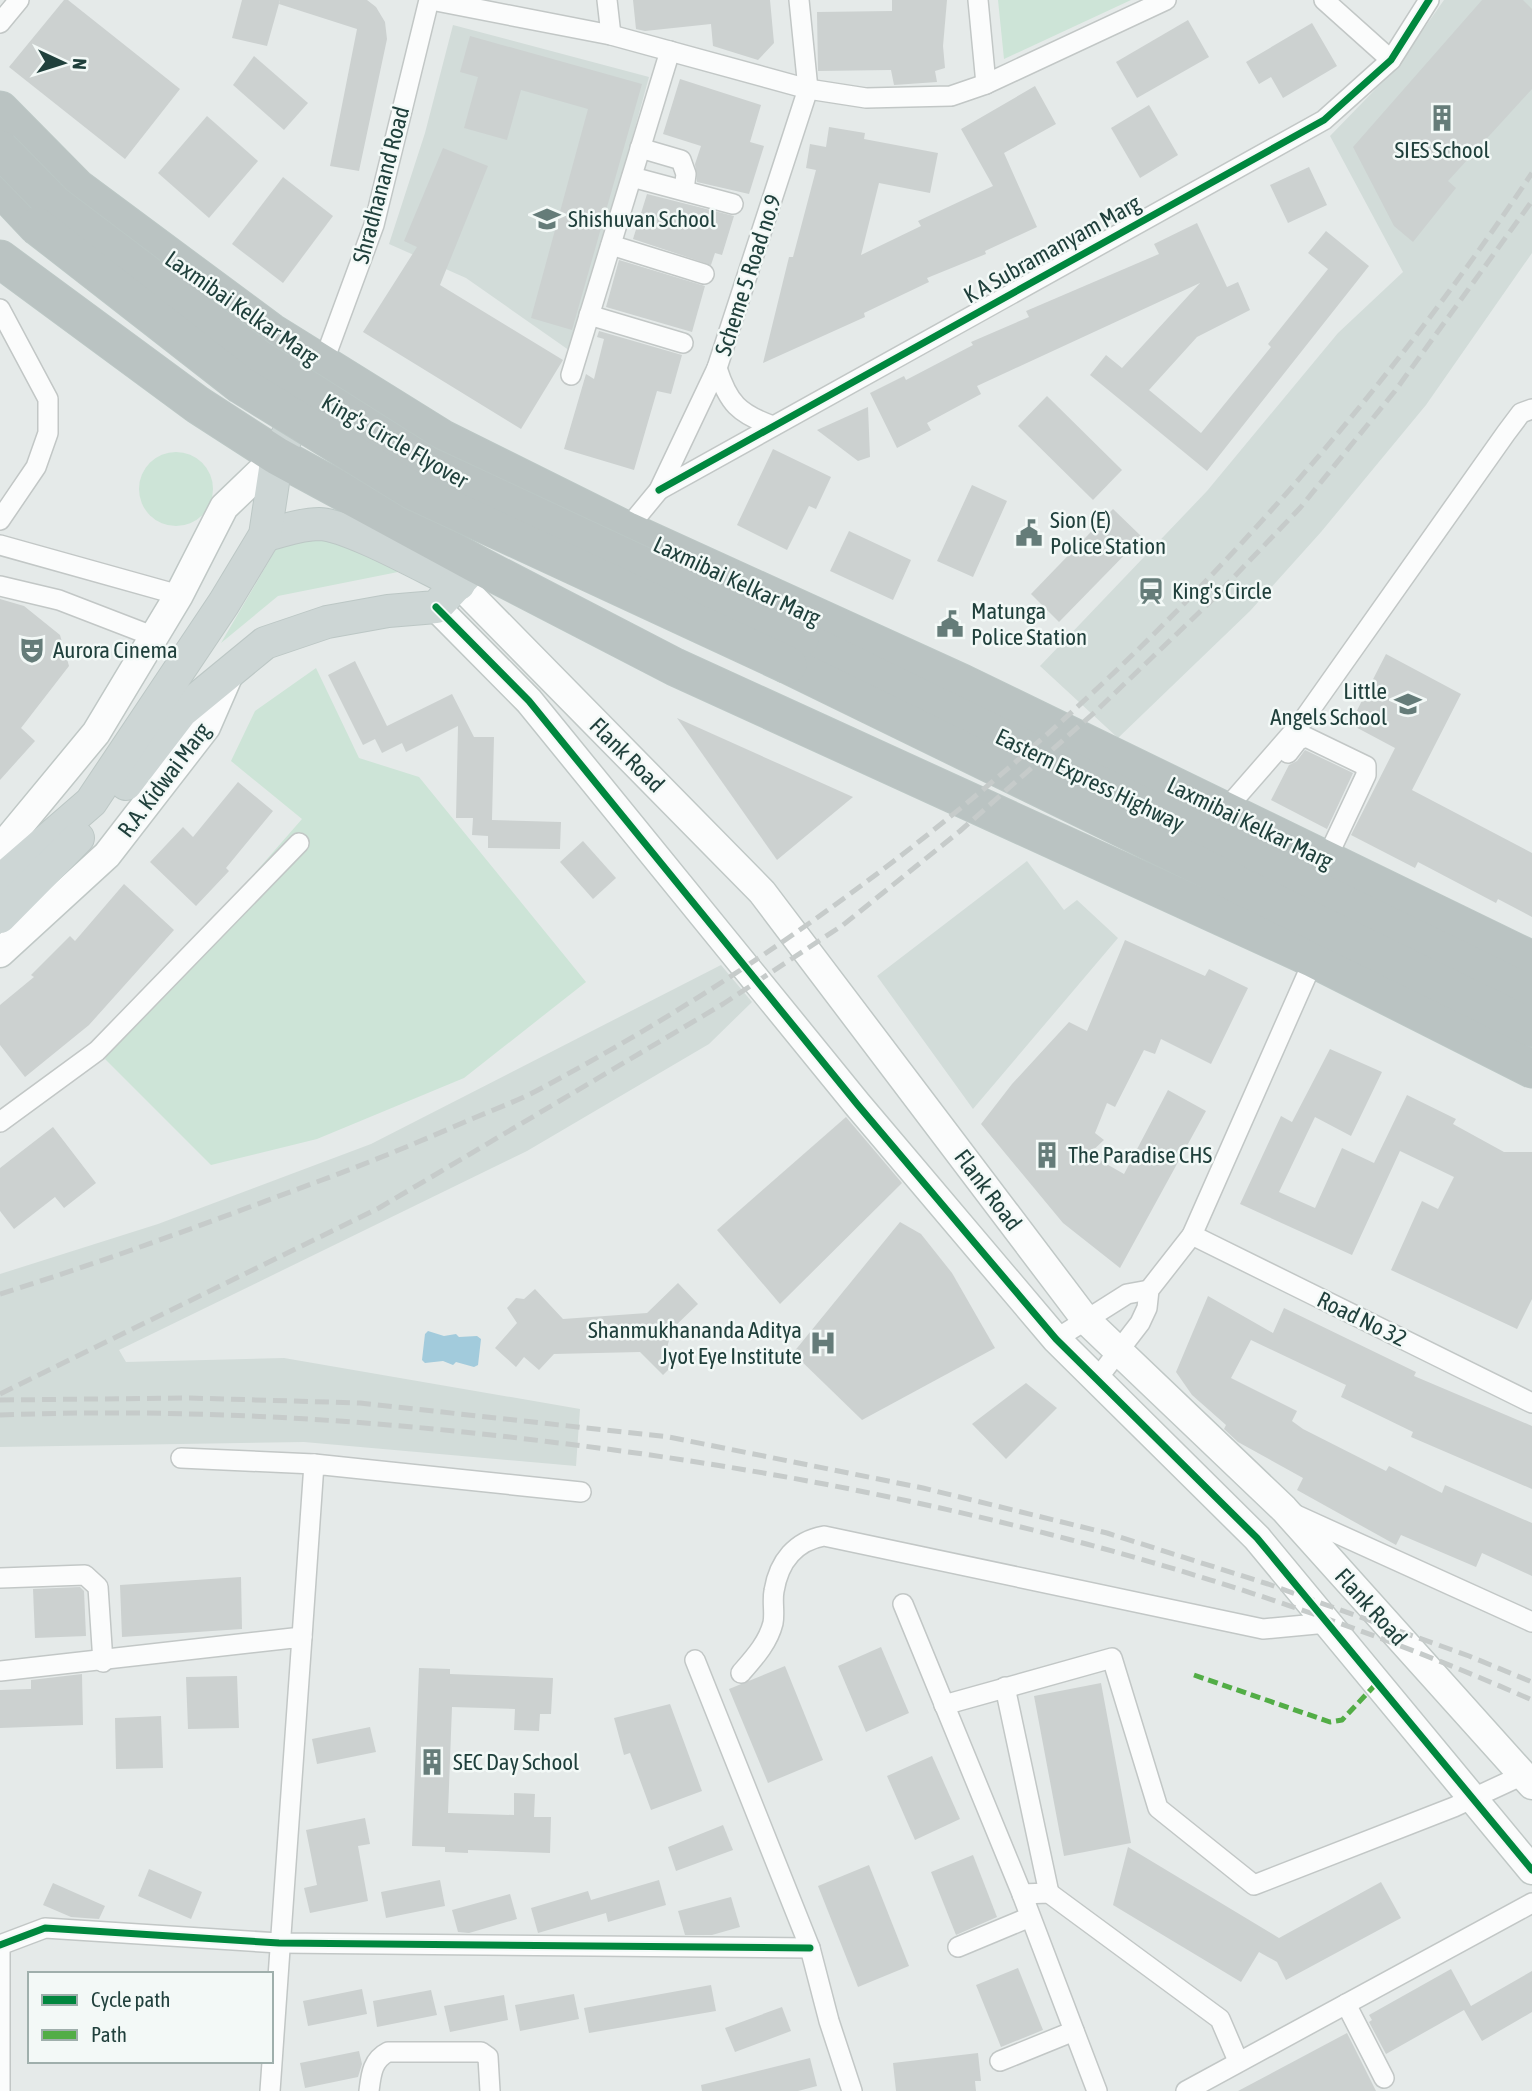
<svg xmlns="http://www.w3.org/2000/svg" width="1532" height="2091" viewBox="0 0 1532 2091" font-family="'Asap Condensed',sans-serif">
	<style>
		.built { fill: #d2dcd9 }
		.green { fill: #cde4d7 }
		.water { fill: #a2cbdc }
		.building { fill: #ccd1d0 }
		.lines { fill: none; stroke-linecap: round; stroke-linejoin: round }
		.street-casing { stroke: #c2c7c6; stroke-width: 22 }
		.secondary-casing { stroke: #c0c8c6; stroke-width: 31 }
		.primary-casing { stroke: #bcc7c5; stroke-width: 34 }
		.highway-casing { stroke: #bcc7c5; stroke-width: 39 }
		.street { stroke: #fbfcfc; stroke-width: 19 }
		.secondary { stroke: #fbfcfc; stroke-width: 28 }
		.primary { stroke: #cdd6d5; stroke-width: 32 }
		.highway { stroke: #bac3c2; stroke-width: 37 }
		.rail { stroke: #c6cbca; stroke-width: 5; stroke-dasharray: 14 7; stroke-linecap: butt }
		.highway-bridge-casing { stroke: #bcc7c5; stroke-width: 39; stroke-linecap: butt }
		.highway-bridge { stroke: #bac3c2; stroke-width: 37 }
		.quiet { stroke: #52ad46; stroke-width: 5; stroke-dasharray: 10 5; stroke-linecap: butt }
		.cycleway-casing { stroke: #f3f9f7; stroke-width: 11 }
		.cycleway { stroke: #00873e; stroke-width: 7 }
		.labels { text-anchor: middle; stroke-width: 5; stroke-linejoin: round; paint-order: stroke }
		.poi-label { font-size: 23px; fill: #20403c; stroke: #f3f9f7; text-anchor: start }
		.street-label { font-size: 23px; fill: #20403c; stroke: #f3f9f7 }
	</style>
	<rect width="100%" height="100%" fill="#e5eae9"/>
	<!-- built -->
	<g class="built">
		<path d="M1444,0H1532V253L1426,405L1321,532L1250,611L1118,738L1040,666L1207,491L1338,333L1403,272L1330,136L1396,68Z"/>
		<path d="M453,25L649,77L573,353L466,278L389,244L425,133Z"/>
		<path d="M1027,861L1064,910L1077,900L1118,938L973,1109L877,976Z"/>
		<path d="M721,965L752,1002L709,1044L527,1151L119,1350L126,1362L284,1358L580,1409L576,1466L304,1442L0,1447V1274L158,1224L371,1144Z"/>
	</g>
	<!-- green -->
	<g class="green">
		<path d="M998,0H1131L1004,59Z"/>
		<circle cx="176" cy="489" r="37"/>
		<path d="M337,533L403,571L278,596L221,643L279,544Z"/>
		<path d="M316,668L359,758L419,777L586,982L464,1078L317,1139L211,1165L105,1059L116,1032L302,819L231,761L255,711Z"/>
	</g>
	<!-- water -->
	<path class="water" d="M428,1331L444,1336L456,1334L459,1337L477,1336L481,1339L478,1365L474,1367L456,1362L453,1365L443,1361L425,1363L422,1360L425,1334Z"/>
	<!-- building -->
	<g class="building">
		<path d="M64,0H68L180,89L125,159L9,67Z"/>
		<path d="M242,0H280L267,46L232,38Z"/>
		<path d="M280,0H367L376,7L385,22L387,39L359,171L330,166L357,29L279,4Z"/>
		<path d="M633,0H770L774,43L758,60L713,46L711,24L645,31L636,29Z"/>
		<path d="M892,0H947L943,46L945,68L935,71L937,82L894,85L891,70L818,71L817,12L892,11Z"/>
		<path d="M1482,0H1523L1532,9V89L1448,181L1456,188L1413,242L1394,226L1353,147Z"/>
		<path d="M1188,20L1209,57L1137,98L1116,62Z"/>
		<path d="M1312,23L1337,66L1283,98L1271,77L1259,84L1246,62Z"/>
		<path d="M470,36L642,84L572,330L531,318L588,109L521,90L507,140L464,128L478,77L460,72Z"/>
		<path d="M254,56L308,103L284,130L233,85Z"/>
		<path d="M680,79L761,105L750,142L764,146L749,194L697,182L695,164L701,146L663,134Z"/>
		<path d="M1035,86L1056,124L1004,153L1037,227L985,251L986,254L927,278L929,282L864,313L865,317L763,363L789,257H793L816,170L806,168L810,144L826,147L829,127L865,133L864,139L938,153L930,193L879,183L861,255L921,226L918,221L993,186L961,129Z"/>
		<path d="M1149,105L1178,155L1140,178L1111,128Z"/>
		<path d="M207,116L258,161L209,218L158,173Z"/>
		<path d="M443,148L488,166L440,285L563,360L521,429L363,332L417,247L404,241Z"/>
		<path d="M1309,167L1327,205L1288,223L1270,185Z"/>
		<path d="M283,177L333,216L283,283L232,244Z"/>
		<path d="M647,194L734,216L722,255L715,253L711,265L633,239Z"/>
		<path d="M1197,223L1227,287L1238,282L1250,310L1197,337L1149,390L1201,433L1271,347L1268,344L1328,269L1308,253L1326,231L1369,266L1207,471L1090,375L1106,355L1122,368L1200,283L977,386L981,394L927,423L931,430L897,448L870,393L904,376L906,380L973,345L971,342L1029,317L1026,311L1159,254L1154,244Z"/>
		<path d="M619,260L705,286L692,332L606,307Z"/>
		<path d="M599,331L682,355L671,394L657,391L634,470L564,449L586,374L594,379L604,339L597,337Z"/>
		<path d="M1047,396L1122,470L1093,500L1018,426Z"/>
		<path d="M868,407L870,457L858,461L817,430Z"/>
		<path d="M773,449L831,477L816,509L809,506L787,550L737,525Z"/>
		<path d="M972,485L1007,501L973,577L937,561Z"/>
		<path d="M1113,509L1142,537L1059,622L1031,594Z"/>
		<path d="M849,531L911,560L893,600L830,571Z"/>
		<path d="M0,599L24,606L60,635L69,666L21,728L35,741L0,780Z"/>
		<path d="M1386,654L1461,694L1412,790L1532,853V917L1498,899L1496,903L1418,862L1415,868L1351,835L1395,748L1350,724Z"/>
		<path d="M355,661L387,726L452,694L474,737H494L492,820L561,822L560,849L488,848V836L472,835L473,818H456L458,726L406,752L402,743L382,753L375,739L363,745L328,675Z"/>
		<path d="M677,718L853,797L777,860Z"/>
		<path d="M1305,750L1353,773L1327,829L1271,800L1289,765L1297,761Z"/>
		<path d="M238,782L273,811L226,868L229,871L196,906L150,862L183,827L193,837Z"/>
		<path d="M583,841L616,878L593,899L560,862Z"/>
		<path d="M124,884L174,930L89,1025L25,1077L0,1045V1005L34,977L31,975L70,936L75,941Z"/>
		<path d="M1125,940L1205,976L1209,969L1248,988L1211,1064L1161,1039L1155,1054L1144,1050L1115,1107L1107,1103L1095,1133L1104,1140L1089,1154L1124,1174L1168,1090L1206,1111L1120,1268L1063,1223L981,1124L1012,1084L1069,1022L1087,1031Z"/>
		<path d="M1330,1049L1382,1072L1351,1136L1315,1117L1279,1192L1315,1208L1342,1148L1374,1163L1407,1095L1456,1119L1453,1124L1504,1152H1532V1299L1517,1329L1391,1270L1422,1201L1438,1209L1454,1177L1400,1151L1352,1255L1240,1204L1281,1116L1292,1122Z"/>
		<path d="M846,1117L902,1183L780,1304L717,1230Z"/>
		<path d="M53,1127L96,1183L64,1208L55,1197L14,1229L0,1211V1168Z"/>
		<path d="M900,1222L921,1234L952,1273L995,1348L862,1420L793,1353Z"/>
		<path d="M678,1283L698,1304L672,1329L667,1348L678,1360L663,1375L640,1352L554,1354L539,1370L524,1357L516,1367L495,1348L517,1323L507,1308L516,1298L524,1299L535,1289L563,1319L647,1313Z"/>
		<path d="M1208,1296L1273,1333L1284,1308L1416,1372L1414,1376L1532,1426V1489L1411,1437L1413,1432L1341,1397L1346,1385L1251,1340L1231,1378L1297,1411L1292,1421L1303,1429L1386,1471L1389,1466L1442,1493L1445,1485L1532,1523V1576L1482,1553L1476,1567L1401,1535L1396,1545L1297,1490L1303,1478L1238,1442L1224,1429L1226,1425L1192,1395L1176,1372Z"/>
		<path d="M1026,1383L1057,1408L1006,1459L972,1424Z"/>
		<path d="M241,1577L242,1629L122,1637L120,1585Z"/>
		<path d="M80,1587L84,1591L86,1636L35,1638L33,1589Z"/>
		<path d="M881,1647L909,1713L866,1732L838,1666Z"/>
		<path d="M785,1666L823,1760L768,1783L729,1689Z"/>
		<path d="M419,1668L450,1669V1674L553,1678L551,1714H540L539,1731L514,1730L515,1709L452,1707L448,1813L514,1815V1793L535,1794L534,1817H551L550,1853L468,1850V1853L445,1852V1847L412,1846Z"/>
		<path d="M82,1674L83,1725L0,1728V1690L31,1689V1680Z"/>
		<path d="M237,1676L239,1728L188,1729L186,1677Z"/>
		<path d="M1101,1683L1131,1843L1064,1856L1034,1696Z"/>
		<path d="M670,1704L702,1791L651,1810L630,1753L624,1755L614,1718Z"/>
		<path d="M161,1716L163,1768L116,1769L115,1718Z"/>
		<path d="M370,1727L376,1752L317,1764L312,1739Z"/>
		<path d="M932,1756L960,1819L915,1840L887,1776Z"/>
		<path d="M365,1818L370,1844L358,1846L368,1901L310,1913L304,1888L317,1885L306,1830Z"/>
		<path d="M723,1825L733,1850L676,1871L668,1847Z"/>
		<path d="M1128,1847L1279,1938L1381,1882L1401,1918L1286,1980L1277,1962L1259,1952L1241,1982L1113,1905Z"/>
		<path d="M973,1855L997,1917L956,1935L931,1872Z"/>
		<path d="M869,1865L909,1966L858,1987L818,1886Z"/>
		<path d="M149,1869L202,1892L191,1919L138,1896Z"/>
		<path d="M440,1880L445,1906L386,1918L381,1892Z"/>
		<path d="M659,1880L666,1905L608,1922L606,1913L538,1933L531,1908L588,1891L591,1900Z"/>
		<path d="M53,1883L105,1906L99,1919L71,1917L43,1905Z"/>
		<path d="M510,1894L517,1919L469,1933L458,1932L452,1910Z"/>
		<path d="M731,1897L740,1927L712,1935H685L678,1911Z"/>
		<path d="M1018,1968L1043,2030L1001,2047L976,1985Z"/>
		<path d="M1451,1969L1471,2006L1532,1971V2012L1482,2041L1464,2010L1386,2054L1369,2022L1372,2020L1369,2015Z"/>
		<path d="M711,1985L716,2011L589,2033L584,2008Z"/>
		<path d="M362,1989L367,2014L308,2026L303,2001Z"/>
		<path d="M431,1990L437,2015L377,2027L373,2001Z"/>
		<path d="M574,1994L579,2019L520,2031L515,2005Z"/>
		<path d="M504,1995L508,2020L450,2032L444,2006Z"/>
		<path d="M782,2007L791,2031L735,2052L725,2028Z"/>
		<path d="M1347,2033L1376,2091H1238Z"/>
		<path d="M359,2051L362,2064L358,2077L305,2088L300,2063Z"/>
		<path d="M978,2053L981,2081H975L976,2091H896L893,2063Z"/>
		<path d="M810,2058L817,2086L798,2091H702L701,2085Z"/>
	</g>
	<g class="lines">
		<defs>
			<g id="street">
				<path d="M431,0L611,35L808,89L866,98L951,96L986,84L1166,0"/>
				<path d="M607,0L611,35"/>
				<path d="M978,0L986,84"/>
				<path d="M1324,0L1391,60"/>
				<path d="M0,23L19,0"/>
				<path d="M640,148L681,160L686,174L684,190"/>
				<path d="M632,177L733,204"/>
				<path d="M611,245L704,274"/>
				<path d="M0,309L48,399V433L36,467L0,520"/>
				<path d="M589,315L683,343"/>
				<path d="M322,366L374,225L429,0"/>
				<path d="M717,368C728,403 739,414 773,426"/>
				<path d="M571,375L670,51"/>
				<path d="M659,490L1324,120L1391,60L1429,0"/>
				<path d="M626,530L659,490L717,368L808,89L799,0"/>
				<path d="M0,545L179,595"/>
				<path d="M0,586L59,600L155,637"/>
				<path d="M1288,753L1298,740L1306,737L1366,766V775L1326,860"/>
				<path d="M1225,810L1301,723L1506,433L1521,413L1532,409"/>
				<path d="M0,1122L97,1051L299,843"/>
				<path d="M1192,1235L1532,1403"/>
				<path d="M1056,1339L1127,1294L1149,1290"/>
				<path d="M1097,1379L1140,1323L1147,1308L1149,1290L1192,1235L1314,959"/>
				<path d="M181,1458L314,1464"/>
				<path d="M1294,1514L1532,1622"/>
				<path d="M0,1578L85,1575L98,1587L103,1662"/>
				<path d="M903,1604L1022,1894L1097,2091"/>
				<path d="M302,1637L314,1464L581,1492"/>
				<path d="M695,1660L810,1948L829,2021L852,2091"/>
				<path d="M0,1671L302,1637L270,2091"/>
				<path d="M741,1673C754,1658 768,1643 773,1623C775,1613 772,1601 774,1591C779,1561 796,1541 824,1536L1263,1629L1327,1623"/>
				<path d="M1005,1687L1049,1893"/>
				<path d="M944,1705L1112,1658L1158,1808L1254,1885L1454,1807L1523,1775"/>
				<path d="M1022,1894L1049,1893L1220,2019L1238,2061"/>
				<path d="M0,1945L45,1928L279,1943L810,1948"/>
				<path d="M0,1945V2091"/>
				<path d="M958,1947L1030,1917"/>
				<path d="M1346,2004L1384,2078"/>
				<path d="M1000,2061L1074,2031"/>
				<path d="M369,2091C371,2075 372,2060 388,2052H481L488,2057L490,2091"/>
				<path d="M1186,2091L1532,1903"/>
			</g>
			<g id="secondary">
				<path d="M459,584L762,892L1086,1320L1284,1509L1532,1785"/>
				<path d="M436,607L529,701L857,1104L1056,1339L1257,1538L1532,1870"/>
				<path d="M0,849L96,733L179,595L224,507L277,456"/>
				<path d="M0,953L107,855L206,727L230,672"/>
			</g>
			<g id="primary">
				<path d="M265,535C283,531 300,524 319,524C350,525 427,569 459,584"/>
				<path d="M126,784L181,712L265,643L327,622L388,611L436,607L476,564"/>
				<path d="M0,881L91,802L224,603L265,535L277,456L307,396"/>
				<path d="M0,917L78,838"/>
			</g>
			<g id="highway">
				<path d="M0,110L77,188L271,332L443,439L626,530L962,683L1532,960"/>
				<path d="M0,187L37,226"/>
				<path d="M0,259L198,405L277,456L476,564L675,667L1314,959L1532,1069"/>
				<path d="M800,639L1532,995"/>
				<path d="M788,665L1532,1028"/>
			</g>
		</defs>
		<!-- street casing -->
		<use href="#street" class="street-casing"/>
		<!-- secondary casing -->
		<use href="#secondary" class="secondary-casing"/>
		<!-- primary casing -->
		<use href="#primary" class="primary-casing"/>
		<!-- highway casing -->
		<use href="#highway" class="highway-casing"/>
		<!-- street -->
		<use href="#street" class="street"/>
		<!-- secondary -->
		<use href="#secondary" class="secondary"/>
		<!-- primary -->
		<use href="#primary" class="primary"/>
		<!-- highway -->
		<use href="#highway" class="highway"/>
		<!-- rail -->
		<g class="rail">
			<path d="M0,1294C109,1260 215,1220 322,1180C371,1162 419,1142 467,1121C490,1111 515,1102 538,1090C943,875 1279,553 1532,173"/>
			<path d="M0,1394L379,1208L723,1004L843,925L960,831L1095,712L1208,604L1300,508L1395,391L1532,201"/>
			<path d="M0,1400L190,1398L360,1403L669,1437L923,1488L1107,1533L1268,1584L1469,1656L1532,1682"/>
			<path d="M0,1415C185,1408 368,1419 551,1442C887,1482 1221,1563 1532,1700"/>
		</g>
		<defs>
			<g id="highway-bridge">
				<path d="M0,149L54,204L259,359L425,464L800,639"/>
				<path d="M37,226L241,385L413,491L788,665"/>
			</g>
		</defs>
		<!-- highway-bridge casing -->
		<use href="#highway-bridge" class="highway-bridge-casing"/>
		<!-- highway-bridge -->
		<use href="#highway-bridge" class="highway-bridge"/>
		<!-- quiet -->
		<path class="quiet" d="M1194,1675L1330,1722L1342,1720L1377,1683"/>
		<defs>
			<g id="cycleway">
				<path d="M659,490L1324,120L1391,60L1429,0"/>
				<path d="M436,607L529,701L857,1104L1056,1339L1257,1538L1532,1870"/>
				<path d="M0,1945L45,1928L279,1943L810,1948"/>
			</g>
		</defs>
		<!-- cycleway casing -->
		<use href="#cycleway" class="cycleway-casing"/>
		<!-- cycleway -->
		<use href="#cycleway" class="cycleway"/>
	</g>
	<!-- icons -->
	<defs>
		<symbol id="building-bare" viewBox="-9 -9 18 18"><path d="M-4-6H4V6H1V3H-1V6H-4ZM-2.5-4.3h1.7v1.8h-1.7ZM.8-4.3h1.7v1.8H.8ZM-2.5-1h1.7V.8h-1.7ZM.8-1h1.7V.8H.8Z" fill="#657c79" stroke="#f3f9f7" stroke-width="2.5" paint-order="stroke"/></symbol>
		<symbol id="school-bare" viewBox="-9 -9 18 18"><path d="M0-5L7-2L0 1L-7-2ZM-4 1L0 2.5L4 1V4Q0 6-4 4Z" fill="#657c79" stroke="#f3f9f7" stroke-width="2.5" paint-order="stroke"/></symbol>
		<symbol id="civic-bare" viewBox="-9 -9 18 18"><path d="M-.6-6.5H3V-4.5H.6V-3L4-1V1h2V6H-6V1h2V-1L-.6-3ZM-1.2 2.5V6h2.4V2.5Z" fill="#657c79" stroke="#f3f9f7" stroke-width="2.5" paint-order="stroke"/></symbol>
		<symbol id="station-bare" viewBox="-9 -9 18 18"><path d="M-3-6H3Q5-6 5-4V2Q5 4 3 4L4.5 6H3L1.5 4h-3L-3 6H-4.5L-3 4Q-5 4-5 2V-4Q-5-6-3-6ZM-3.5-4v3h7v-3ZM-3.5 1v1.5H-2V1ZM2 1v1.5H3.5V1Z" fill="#657c79" stroke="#f3f9f7" stroke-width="2.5" paint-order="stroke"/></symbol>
		<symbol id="theatre-bare" viewBox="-9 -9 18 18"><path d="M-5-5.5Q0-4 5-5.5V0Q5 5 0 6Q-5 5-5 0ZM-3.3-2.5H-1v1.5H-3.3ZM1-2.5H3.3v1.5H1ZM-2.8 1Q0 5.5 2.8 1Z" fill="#657c79" stroke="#f3f9f7" stroke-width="2.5" paint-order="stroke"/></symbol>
		<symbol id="hospital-bare" viewBox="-9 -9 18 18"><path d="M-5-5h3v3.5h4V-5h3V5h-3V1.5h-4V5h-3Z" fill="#657c79" stroke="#f3f9f7" stroke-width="2.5" paint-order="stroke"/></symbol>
	</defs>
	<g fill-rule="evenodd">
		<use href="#building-bare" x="1423" y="99" width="38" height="38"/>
		<use href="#school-bare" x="528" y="200" width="38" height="38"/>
		<use href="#civic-bare" x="1010" y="514" width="38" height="38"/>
		<use href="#station-bare" x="1132" y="572" width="38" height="38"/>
		<use href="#civic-bare" x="931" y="605" width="38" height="38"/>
		<use href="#theatre-bare" x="13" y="631" width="38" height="38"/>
		<use href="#school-bare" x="1389" y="685" width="38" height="38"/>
		<use href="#building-bare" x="1028" y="1136" width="38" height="38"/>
		<use href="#hospital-bare" x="804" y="1324" width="38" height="38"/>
		<use href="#building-bare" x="413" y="1743" width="38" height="38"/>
	</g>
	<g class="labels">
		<!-- poi labels -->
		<g class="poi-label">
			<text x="1442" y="158" text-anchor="middle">SIES School</text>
			<text x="568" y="227">Shishuvan School</text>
			<text x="1050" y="528">Sion (E)<tspan x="1050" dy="26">Police Station</tspan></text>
			<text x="1172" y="599">King's Circle</text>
			<text x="971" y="619">Matunga<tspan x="971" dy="26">Police Station</tspan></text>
			<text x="53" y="658">Aurora Cinema</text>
			<text x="1387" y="699" text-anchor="end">Little<tspan x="1387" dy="26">Angels School</tspan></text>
			<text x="1068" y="1163">The Paradise CHS</text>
			<text x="802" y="1338" text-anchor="end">Shanmukhananda Aditya<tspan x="802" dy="26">Jyot Eye Institute</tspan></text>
			<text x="453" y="1770">SEC Day School</text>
		</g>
		<!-- street labels -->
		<g class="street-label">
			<text transform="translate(381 185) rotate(-75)" y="8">Shradhanand Road</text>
			<text transform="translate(1052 249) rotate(-29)" y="8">K A Subramanyam Marg</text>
			<text transform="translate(748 275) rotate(-72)" y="8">Scheme 5 Road no.9</text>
			<text transform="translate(242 308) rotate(35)" y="8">Laxmibai Kelkar Marg</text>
			<text transform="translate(395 441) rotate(30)" y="8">King's Circle Flyover</text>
			<text transform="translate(737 581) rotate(25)" y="8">Laxmibai Kelkar Marg</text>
			<text transform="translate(627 755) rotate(45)" y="8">Flank Road</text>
			<text transform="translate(164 780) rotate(-53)" y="8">R.A. Kidwai Marg</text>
			<text transform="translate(1090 780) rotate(26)" y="8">Eastern Express Highway</text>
			<text transform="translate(1250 823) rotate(26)" y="8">Laxmibai Kelkar Marg</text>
			<text transform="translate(988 1190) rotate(53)" y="8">Flank Road</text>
			<text transform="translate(1362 1319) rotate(26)" y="8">Road No 32</text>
			<text transform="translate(1371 1607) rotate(48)" y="8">Flank Road</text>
		</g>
	</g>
	<!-- legend -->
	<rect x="28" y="1972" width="245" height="91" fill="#f3f9f7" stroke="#9fafac" stroke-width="2"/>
	<rect x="42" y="1995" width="35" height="10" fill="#00873e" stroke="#9fafac" stroke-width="2"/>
	<text x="91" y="2007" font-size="21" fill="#20403c">Cycle path</text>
	<rect x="42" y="2030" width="35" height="10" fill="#52ad46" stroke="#9fafac" stroke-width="2"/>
	<text x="91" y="2042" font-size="21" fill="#20403c">Path</text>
	<!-- north arrow -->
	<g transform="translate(63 63) rotate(94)" stroke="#f3f9f7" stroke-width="5" paint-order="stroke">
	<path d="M0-5L12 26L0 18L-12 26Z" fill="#20403c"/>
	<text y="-10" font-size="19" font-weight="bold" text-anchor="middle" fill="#20403c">N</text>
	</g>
</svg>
